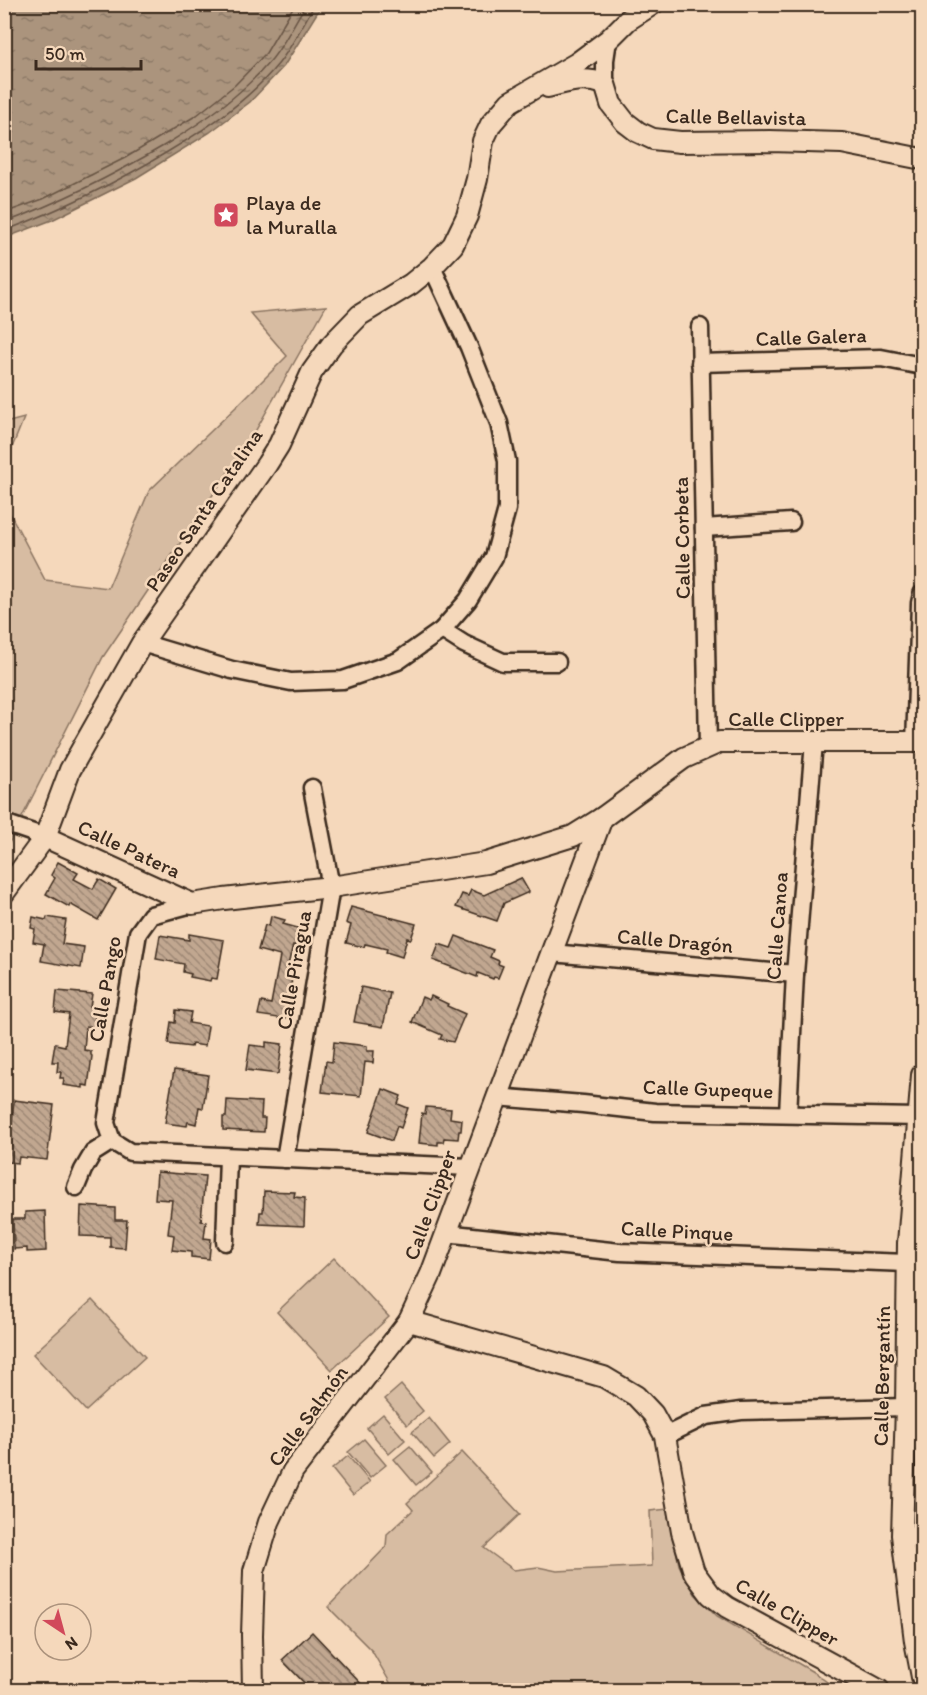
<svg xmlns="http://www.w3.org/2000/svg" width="927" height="1695" viewBox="0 0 927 1695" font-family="Itim,sans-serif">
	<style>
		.grass { fill: #d7bca2; stroke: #897360; stroke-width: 1.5 }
		.water { fill: url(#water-ripples); stroke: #7e6a57; stroke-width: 1.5 }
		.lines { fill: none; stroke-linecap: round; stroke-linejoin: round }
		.shore { stroke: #685444; stroke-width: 1.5 }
		.building { fill: url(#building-back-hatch); stroke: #3b2a1e; stroke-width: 1.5 }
		.minor-casing { stroke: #3b2a1e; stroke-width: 21 }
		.tertiary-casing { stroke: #3b2a1e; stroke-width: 24 }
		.minor { stroke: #f5d8bb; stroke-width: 16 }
		.tertiary { stroke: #f5d8bb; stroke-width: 20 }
		.labels { text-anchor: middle; stroke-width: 5; stroke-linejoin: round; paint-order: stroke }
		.street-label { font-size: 21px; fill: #3b2a1e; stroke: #f5d8bb }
		.poi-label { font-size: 21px; fill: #3b2a1e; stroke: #f5d8bb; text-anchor: start }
	</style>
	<defs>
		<pattern id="water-ripples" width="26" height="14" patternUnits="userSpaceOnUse" patternTransform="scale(1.5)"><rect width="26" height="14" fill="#ab947d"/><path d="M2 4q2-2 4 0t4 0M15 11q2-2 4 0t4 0" fill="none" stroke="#8c7966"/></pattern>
		<pattern id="building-back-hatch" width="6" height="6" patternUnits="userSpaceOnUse" patternTransform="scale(1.5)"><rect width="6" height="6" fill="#c1a790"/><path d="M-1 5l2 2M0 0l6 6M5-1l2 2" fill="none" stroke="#9e8875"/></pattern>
	</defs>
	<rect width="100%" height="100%" fill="#f5d8bb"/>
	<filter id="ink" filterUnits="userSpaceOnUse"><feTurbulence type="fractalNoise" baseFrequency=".0167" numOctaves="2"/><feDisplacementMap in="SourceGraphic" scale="12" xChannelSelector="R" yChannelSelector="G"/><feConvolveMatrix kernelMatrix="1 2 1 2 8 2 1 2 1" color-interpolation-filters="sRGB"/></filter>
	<g filter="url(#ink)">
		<!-- grass -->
		<g class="grass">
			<path d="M326,306L252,437L103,657L5,851L4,502L45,580L108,588L149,491L237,406L287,356L250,313Z"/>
			<path d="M24,418L5,465V423Z"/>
			<path d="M334,1258L389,1317L332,1370L277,1312Z"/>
			<path d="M92,1300L145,1357L86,1411L33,1354Z"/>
			<path d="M401,1385L423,1411L407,1425L385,1399Z"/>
			<path d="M383,1414L405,1440L389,1454L367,1428Z"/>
			<path d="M429,1418L450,1444L434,1458L412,1432Z"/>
			<path d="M364,1439L386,1465L370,1478L348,1452Z"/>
			<path d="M410,1446L432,1472L416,1485L394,1459Z"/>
			<path d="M462,1452L520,1514L484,1548L514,1570L538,1567L557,1571L652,1566L650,1511L668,1509L679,1565L695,1594L717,1616L813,1672L838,1690H387L392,1686L372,1651L328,1607L386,1547L387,1534L413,1510L407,1503Z"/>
			<path d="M348,1456L370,1482L353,1495L332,1469Z"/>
		</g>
		<!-- water -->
		<g class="water">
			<path d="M5,4H322V5L284,66L250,102L209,133L136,178L52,220L5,238Z"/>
			<path d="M206,1686L212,1690H131L141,1687Z"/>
		</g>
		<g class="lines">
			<!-- shore -->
			<g class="shore">
				<path d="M4,213L43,199L125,158L197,115L235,85L266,53L295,4"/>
				<path d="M4,223C60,202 114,175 165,145C204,121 242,95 272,59C285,43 295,22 306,4"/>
				<path d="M4,231C62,209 116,183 169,151C209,127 249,100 279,63C293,45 303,24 315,4"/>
			</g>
		</g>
		<!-- building -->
		<g class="building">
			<path d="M58,862L78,873L74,879L93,889L99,879L116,889L98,920L70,904L69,907L46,894L55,878L51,875Z"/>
			<path d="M521,878L529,892L504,903L497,921L456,907L462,894L468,896L471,890L484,895Z"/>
			<path d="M351,907L416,924L411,939L407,938L402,957L386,952L387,949L365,944L364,947L346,943L351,925L346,923Z"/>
			<path d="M271,916L285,920L283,924L305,930L301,947L293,945L285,977L292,979L285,1019L258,1015L261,1002L271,1004L280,956L258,950L265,925L269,926Z"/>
			<path d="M33,917L46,920L47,917L66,920L62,944L84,947L81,968L41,961L44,944L33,942L35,929L31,928Z"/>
			<path d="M189,934L224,940L217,979L211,978L210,981L190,977L191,974L183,972L184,964L156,959L160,935L189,940Z"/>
			<path d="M456,936L493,950L490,957L499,961L498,964L503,966L498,978L494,977L493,979L478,973L477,977L433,960L439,944L451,948Z"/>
			<path d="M361,987L390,993L383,1027L354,1022Z"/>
			<path d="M57,991L92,994L90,1007L96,1008L94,1027L86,1026L84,1050L91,1051V1055L92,1056L88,1086L83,1085V1088L63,1085L64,1078H60L61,1072H57L58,1062H52L55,1044L65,1046L69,1014L55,1012Z"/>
			<path d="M431,996L448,1004L447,1006L465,1014L453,1042L440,1039L442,1035L412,1022L422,997L429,1000Z"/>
			<path d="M176,1010L191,1012L189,1023L208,1026L205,1046L192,1044L191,1047L168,1044L171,1022L175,1023Z"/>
			<path d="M266,1042L282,1044L278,1074L246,1070L250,1045L266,1047Z"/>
			<path d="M334,1042L367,1046V1051H374L373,1063L365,1062L361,1096L322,1092L326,1061L332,1062Z"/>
			<path d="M174,1070L208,1075L203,1108L199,1107L196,1124L188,1122L187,1126L165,1123Z"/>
			<path d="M383,1089L401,1096L398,1104L408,1108L401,1128L397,1126L392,1141L368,1132Z"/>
			<path d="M14,1100L54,1105L47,1160L19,1157L18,1163L8,1162Z"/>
			<path d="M227,1100L262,1102L261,1118H265L264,1132L223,1130V1117H226Z"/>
			<path d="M426,1107L451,1109L450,1118L462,1120L461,1131H459L458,1139L444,1138L443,1142H438V1145L419,1143L422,1113L425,1114Z"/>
			<path d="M157,1172L205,1176L201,1221L206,1222L204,1238L211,1239L209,1259L191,1257V1252L172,1250L174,1235L168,1234L172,1200L155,1199Z"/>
			<path d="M264,1191L295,1192L294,1197L305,1198L304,1226L259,1224L260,1212H263Z"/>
			<path d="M81,1206L115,1208V1220H127L125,1248L110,1247V1237L80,1236Z"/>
			<path d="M45,1211L46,1251L27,1252V1248L14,1249L13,1219H25V1212Z"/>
			<path d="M312,1632L367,1690H311L282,1660Z"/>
		</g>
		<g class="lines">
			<defs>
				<g id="minor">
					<path d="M605,84V60L608,40"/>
					<path d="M700,327L708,747"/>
					<path d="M700,363L881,358L922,366"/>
					<path d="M704,528L791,522"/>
					<path d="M442,630L464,644L503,662H557"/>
					<path d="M142,643L232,670L291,682L343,680L398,661L442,630L468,600L494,557L507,509V461L499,423L469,347L432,267"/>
					<path d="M915,743L920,603L922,594"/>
					<path d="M4,823L45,837"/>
					<path d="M192,904L151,915L138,933L106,1123L112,1141L130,1152L470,1167"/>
					<path d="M551,953L795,974"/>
					<path d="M496,1097L583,1104L655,1112L919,1117"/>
					<path d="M788,1114L795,974L814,742"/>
					<path d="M285,1159L331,887L312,788"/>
					<path d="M76,1187L83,1170L93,1153L112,1141"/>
					<path d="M445,1233L620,1252L907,1263"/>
					<path d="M225,1242L228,1157"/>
					<path d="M907,1339H922"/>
					<path d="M665,1436L706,1416L741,1411L906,1407"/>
					<path d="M902,1535L922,1534"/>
				</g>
				<g id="tertiary">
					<path d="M548,87C569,81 584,77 605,84L611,104L625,122L638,132L653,139L680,142L770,141L842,143L922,159"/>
					<path d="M45,837L192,904L224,899L331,887L486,863L573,836L602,818L684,758L720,742H922"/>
					<path d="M4,893L45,837L70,770L142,643L267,464L279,445L312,372L332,344L360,315L411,284L432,267L453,245L467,216L477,179L483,141L491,124L510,102L577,63L608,40L628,20L653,4"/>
					<path d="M922,1075L908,1243L906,1407L902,1535L915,1641L922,1677"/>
					<path d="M409,1321L604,1377L636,1396L653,1414L665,1436L682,1532L694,1572L711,1595L727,1607L879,1690"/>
					<path d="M253,1690L252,1635L254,1571L269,1522L293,1471L409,1321L431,1274L602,818"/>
				</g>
			</defs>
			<!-- minor casing -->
			<use href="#minor" class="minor-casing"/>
			<!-- tertiary casing -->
			<use href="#tertiary" class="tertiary-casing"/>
			<!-- minor -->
			<use href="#minor" class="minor"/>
			<!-- tertiary -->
			<use href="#tertiary" class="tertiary"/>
		</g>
	</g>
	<!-- icons -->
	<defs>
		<symbol id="sight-square" viewBox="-11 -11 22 22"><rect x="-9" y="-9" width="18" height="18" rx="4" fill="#d1495b" stroke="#f5d8bb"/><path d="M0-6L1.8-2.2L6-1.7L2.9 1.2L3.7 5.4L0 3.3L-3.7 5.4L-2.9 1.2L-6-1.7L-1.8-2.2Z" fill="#fff"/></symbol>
	</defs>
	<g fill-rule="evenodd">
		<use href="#sight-square" x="211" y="200" width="30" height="30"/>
	</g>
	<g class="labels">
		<!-- street labels -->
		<g class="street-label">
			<text transform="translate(736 117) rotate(1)" y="7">Calle Bellavista</text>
			<text transform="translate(811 337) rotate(-2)" y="7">Calle Galera</text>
			<text transform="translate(204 510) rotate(-56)" y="7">Paseo Santa Catalina</text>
			<text transform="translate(682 538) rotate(-91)" y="7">Calle Corbeta</text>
			<text x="786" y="726">Calle Clipper</text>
			<text transform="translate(129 849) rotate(25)" y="7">Calle Patera</text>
			<text transform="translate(777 926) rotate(-86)" y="7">Calle Canoa</text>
			<text transform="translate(675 941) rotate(5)" y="7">Calle Dragón</text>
			<text transform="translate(294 970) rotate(-80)" y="7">Calle Piragua</text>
			<text transform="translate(105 989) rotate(-80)" y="7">Calle Pango</text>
			<text transform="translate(708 1089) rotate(2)" y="7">Calle Gupeque</text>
			<text transform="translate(430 1205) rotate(-70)" y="7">Calle Clipper</text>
			<text transform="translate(677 1231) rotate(3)" y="7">Calle Pinque</text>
			<text transform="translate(882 1376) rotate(-89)" y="7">Calle Bergantín</text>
			<text transform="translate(308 1416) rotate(-54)" y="7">Calle Salmón</text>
			<text transform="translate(787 1612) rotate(30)" y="7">Calle Clipper</text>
		</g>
		<!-- poi labels -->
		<g class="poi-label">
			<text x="246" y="210">Playa de<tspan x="246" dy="24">la Muralla</tspan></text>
		</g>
	</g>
	<!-- margin -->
	<rect width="927" height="1695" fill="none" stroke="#f5d8bb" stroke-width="24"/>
	<rect x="12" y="12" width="903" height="1671" fill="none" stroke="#3b2a1e" stroke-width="2" filter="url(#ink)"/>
	<!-- north arrow -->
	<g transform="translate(63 1632) rotate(144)"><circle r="28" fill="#f5d8bb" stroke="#ab927c" stroke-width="1.5"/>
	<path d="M0-4.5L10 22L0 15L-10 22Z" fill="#d1495b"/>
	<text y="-9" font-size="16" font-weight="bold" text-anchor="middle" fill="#3b2a1e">N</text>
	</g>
	<!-- scale -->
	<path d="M36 60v9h105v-9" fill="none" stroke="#3b2a1e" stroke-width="3"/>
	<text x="45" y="60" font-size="18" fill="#3b2a1e" stroke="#f5d8bb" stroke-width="4.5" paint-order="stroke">50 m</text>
</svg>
